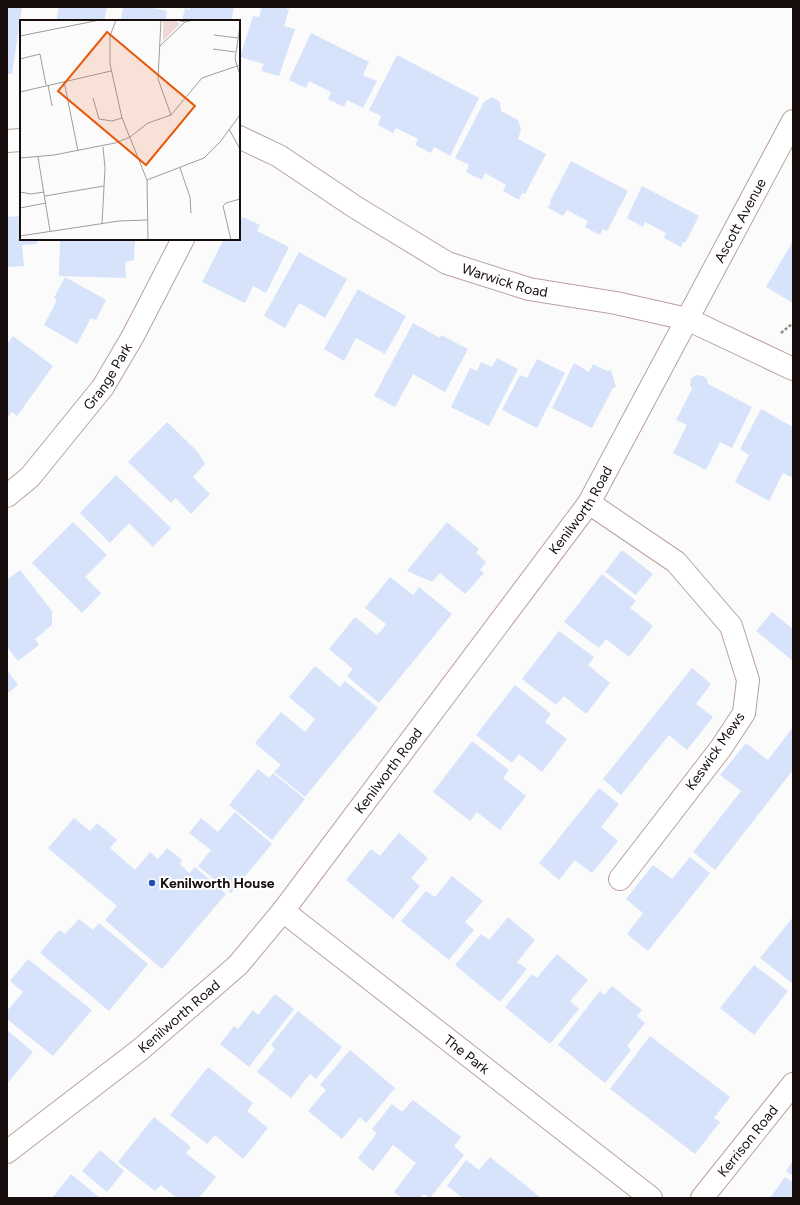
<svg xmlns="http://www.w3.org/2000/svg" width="800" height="1205" viewBox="0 0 800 1205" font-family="Figtree,sans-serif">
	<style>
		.building { fill: #d7e3fa }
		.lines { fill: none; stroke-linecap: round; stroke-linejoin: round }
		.minor-casing { stroke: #bba19c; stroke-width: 24 }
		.tertiary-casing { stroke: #bba19c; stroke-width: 24 }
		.path { stroke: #8f8a8a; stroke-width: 2.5; stroke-dasharray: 3 2; stroke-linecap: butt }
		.minor { stroke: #fff; stroke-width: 22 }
		.tertiary { stroke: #fff; stroke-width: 22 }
		.poi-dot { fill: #214dba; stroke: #fff; stroke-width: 1.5 }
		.labels { text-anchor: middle; stroke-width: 4; stroke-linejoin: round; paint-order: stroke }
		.street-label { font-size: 14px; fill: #170e0d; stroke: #fff }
		.poi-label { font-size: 14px; font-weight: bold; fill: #170e0d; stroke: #fff; text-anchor: start }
		.inset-road { fill: none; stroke: #a09c9c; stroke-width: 1 }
		.view { fill: #e8590c; fill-opacity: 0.15; stroke: #e8590c; stroke-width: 2 }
		.inset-edge { fill: none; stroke: #170e0d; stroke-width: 2 }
	</style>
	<rect width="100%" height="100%" fill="#fbfbfb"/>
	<!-- building -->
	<g class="building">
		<path d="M7,7H22L12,74H7Z"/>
		<path d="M59,7H107L104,21H56Z"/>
		<path d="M123,7H147L167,11L165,21H121Z"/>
		<path d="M190,7H234L231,21H182L185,8L190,10Z"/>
		<path d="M262,7H282L289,9L284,26L295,29L279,76L261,71L264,64L240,57L253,16L259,17Z"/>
		<path d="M311,33L369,62L363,75L377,81L363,108L347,100L344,107L328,99L331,92L309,81L306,88L289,80Z"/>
		<path d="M397,55L479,98L450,156L434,147L431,153L415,145L418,139L396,128L393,133L378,125L381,116L369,110Z"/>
		<path d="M492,97L500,102L501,111L518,120L521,130L518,139L546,154L525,194L522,193L519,200L503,191L506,185L485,173L482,180L466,172L469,165L455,158L484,102Z"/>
		<path d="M571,161L628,191L607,231L603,229L600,235L585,227L588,221L567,210L563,216L548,208L551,202L550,201Z"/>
		<path d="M642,186L699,216L685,243L683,242L681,247L664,238L666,233L645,222L643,227L627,218Z"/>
		<path d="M21,216V239H37V244L22,245L24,266L7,267V217Z"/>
		<path d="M243,217L260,225L257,231L289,247L266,293L253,286L245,303L202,282L224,239H239V222Z"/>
		<path d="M60,239H135L134,260L125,262L126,278L59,276Z"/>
		<path d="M793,241V303L766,287Z"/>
		<path d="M299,252L347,279L325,318L299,303L285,328L264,316Z"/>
		<path d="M65,277L106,300L96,320L91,318L77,344L44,325L57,300L54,298Z"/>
		<path d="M358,289L406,316L385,354L356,338L344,361L324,349Z"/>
		<path d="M413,323L440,338L441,335L468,349L445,392L413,374L395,407L374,396Z"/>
		<path d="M13,336L53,366L17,416L12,412L7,418V344Z"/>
		<path d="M497,358L518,369L489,426L451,407L470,368L477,371L481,362L492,367Z"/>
		<path d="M537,359L565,373L537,428L502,410L520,375L527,378Z"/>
		<path d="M574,363L589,372L593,364L607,371L611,370L616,387L613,388L592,428L552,408Z"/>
		<path d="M696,375L703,376L707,379L708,384L752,407L732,448L720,442L706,470L673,453L687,425L676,420L692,389L690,385L691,379Z"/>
		<path d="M761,409L793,427V478L783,473L769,501L735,482L749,455L740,449Z"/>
		<path d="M167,422L198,452L205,464L193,477L210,494L191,514L176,498L171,503L128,462Z"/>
		<path d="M116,475L171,528L153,547L129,523L110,543L80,513Z"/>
		<path d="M73,522L107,555L85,577L101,593L82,613L32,563Z"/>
		<path d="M447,522L479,549L476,553L486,562L480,570L484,573L465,594L440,573L432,582L407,571Z"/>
		<path d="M622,550L653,574L636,595L605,572Z"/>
		<path d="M20,570L52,611V625L35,639L39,645L18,661L7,647V580Z"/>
		<path d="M602,574L636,601L630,608L653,626L629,657L606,639L599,648L564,622Z"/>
		<path d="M390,577L413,595L419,587L452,614L379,703L347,676L353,669L329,649L355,617L377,635L381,631L386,624L365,608Z"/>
		<path d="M772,612L793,629V661L756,631Z"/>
		<path d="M559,631L594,657L588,665L610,683L586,714L564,696L556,705L522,679Z"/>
		<path d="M315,666L340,687L345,681L378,708L305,797L274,772L281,765L255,743L281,712L305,732L315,719L289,697Z"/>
		<path d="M692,668L711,684L696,704L713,717L687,750L669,735L621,795L603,779Z"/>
		<path d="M7,670L18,685L7,694Z"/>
		<path d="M515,685L551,714L545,722L567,739L542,772L519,754L512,763L476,735Z"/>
		<path d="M793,727V770L715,870L693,852L741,791L720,775L746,743L768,760Z"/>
		<path d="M472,741L509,770L503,778L526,796L500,830L477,812L470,821L433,792Z"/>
		<path d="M258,769L269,778L273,773L305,799L272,840L229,805Z"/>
		<path d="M599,788L619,804L601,827L618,841L592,873L575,860L559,880L539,863Z"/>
		<path d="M235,812L272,844L231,893L198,866L211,850L189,833L201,818L218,832Z"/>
		<path d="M74,818L90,831L97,823L117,840L110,848L135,870L150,852L158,859L167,848L182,860L180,864L189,873L195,867L226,894L162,969L105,920L117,906L48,848Z"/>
		<path d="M399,833L428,858L411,878L420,886L393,919L346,880L371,849L380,856Z"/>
		<path d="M690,857L710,873L648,951L627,934L643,913L626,899L653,865L672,879Z"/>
		<path d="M452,876L483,901L465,922L474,930L449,960L401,921L426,891L435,897Z"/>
		<path d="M508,917L535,940L517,962L527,969L500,1002L455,965L481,934L489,940Z"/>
		<path d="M793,917V984L760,958Z"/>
		<path d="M79,919L93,930L99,923L148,964L109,1011L40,953L59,930L65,934Z"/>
		<path d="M557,954L588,980L570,1001L579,1009L550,1044L505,1007L532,974L537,978Z"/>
		<path d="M28,959L92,1010L53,1056L7,1019V1011L23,992L10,981Z"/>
		<path d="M754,965L788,991L754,1035L720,1008Z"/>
		<path d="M612,986L642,1010L637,1016L645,1023L627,1046L631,1050L605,1083L558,1045L600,991L604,995Z"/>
		<path d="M275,994L294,1009L249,1067L220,1044L234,1026L238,1029L253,1010L258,1015Z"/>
		<path d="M298,1011L342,1047L316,1079L310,1074L291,1098L257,1072L275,1049L271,1045Z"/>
		<path d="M7,1030L33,1052L7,1084Z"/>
		<path d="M650,1036L730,1097L714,1118L720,1122L695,1154L610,1089Z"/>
		<path d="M350,1050L395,1088L366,1123L360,1117L342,1139L308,1111L326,1090L320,1085Z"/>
		<path d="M208,1067L253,1103L247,1111L268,1128L243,1159L215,1135L207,1144L170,1115Z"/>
		<path d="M413,1100L461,1137L454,1146L464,1155L430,1198L424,1194L420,1198H402L394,1192L416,1163L393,1145L373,1171L358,1158L377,1133L372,1129L392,1104L402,1112Z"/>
		<path d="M154,1117L191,1147L186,1153L216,1177L199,1198H177L161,1185L155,1191L118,1162Z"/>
		<path d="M100,1150L124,1171L107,1192L82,1171Z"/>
		<path d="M490,1157L514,1176L541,1198H463L447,1186L466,1160L479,1170Z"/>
		<path d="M793,1161V1176L786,1171Z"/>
		<path d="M71,1174L100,1198H52Z"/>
		<path d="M785,1177L793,1182V1198H770Z"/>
	</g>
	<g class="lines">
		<defs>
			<g id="minor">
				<path id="s1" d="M7,496L30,477L103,387L133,336L183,239"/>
				<path d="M589,503L676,562L731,626L748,680L744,713L721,748L620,879"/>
				<path id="s2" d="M283,911L651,1198"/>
				<path id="s3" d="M7,1152L141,1049L238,965L283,911L589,503L793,121"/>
				<path id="s4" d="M702,1198L793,1084"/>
			</g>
			<g id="tertiary">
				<path id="s5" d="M239,137L279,156L355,207L447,263L529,289L616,303L687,319L793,369"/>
				<path d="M7,141L21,140"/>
			</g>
		</defs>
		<!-- minor casing -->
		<use href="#minor" class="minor-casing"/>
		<!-- tertiary casing -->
		<use href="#tertiary" class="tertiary-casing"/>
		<!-- path -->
		<path class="path" d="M781,333L793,323"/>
		<!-- minor -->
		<use href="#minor" class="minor"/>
		<!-- tertiary -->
		<use href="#tertiary" class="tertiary"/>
	</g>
	<!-- markers -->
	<circle class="poi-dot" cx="152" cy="883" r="4"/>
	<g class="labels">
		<!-- street labels -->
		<g class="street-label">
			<text dy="5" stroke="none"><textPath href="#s3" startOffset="1198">Ascott Avenue</textPath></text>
			<text dy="5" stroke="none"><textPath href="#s5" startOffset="304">Warwick Road</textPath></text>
			<text dy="5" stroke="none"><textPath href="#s1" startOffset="157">Grange Park</textPath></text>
			<text dy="5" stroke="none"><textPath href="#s3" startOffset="867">Kenilworth Road</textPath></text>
			<text transform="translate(715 751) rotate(-55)" y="5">Keswick Mews</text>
			<text dy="5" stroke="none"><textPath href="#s3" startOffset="543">Kenilworth Road</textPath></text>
			<text dy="5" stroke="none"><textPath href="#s3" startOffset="219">Kenilworth Road</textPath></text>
			<text dy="5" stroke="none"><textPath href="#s2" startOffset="233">The Park</textPath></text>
			<text dy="5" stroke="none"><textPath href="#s4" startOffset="73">Kerrison Road</textPath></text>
		</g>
		<!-- poi labels -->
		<g class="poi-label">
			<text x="160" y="888">Kenilworth House</text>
		</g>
	</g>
	<!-- overview -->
	<g transform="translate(20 20)">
		<rect width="220" height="220" fill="#fbfbfb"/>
		<path d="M143,0H155L160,4L143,21Z" fill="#efd8d4"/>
		<path class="inset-road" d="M96,0L90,16V44L102,98L127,160L128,220M141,0L138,59L151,95M157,0L165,2L173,0M220,6L215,39L220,55M194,15L218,18M0,16L80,0M140,26L165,2M193,29L215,32M0,39L20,34L26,65M44,61L58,131M28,65L32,86M0,72L91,51M73,78L79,99L92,101L102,98M209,109L220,129M18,137L30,211M0,138L34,135L95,123L110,117L128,103L151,95L182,58L220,45M160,148L170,177L171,193M127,160L184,138L200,122L220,95M0,172L11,174L24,172M25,176L84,166M0,188L26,183M82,204L85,148L83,127M0,216L99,201L127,200M211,220L203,186L206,183L220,179"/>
		<path class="view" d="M87,12L175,86L126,145L38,71Z"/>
		<rect width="220" height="220" class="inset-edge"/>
	</g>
	<!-- border -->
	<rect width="800" height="1205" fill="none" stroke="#170e0d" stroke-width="16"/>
</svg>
